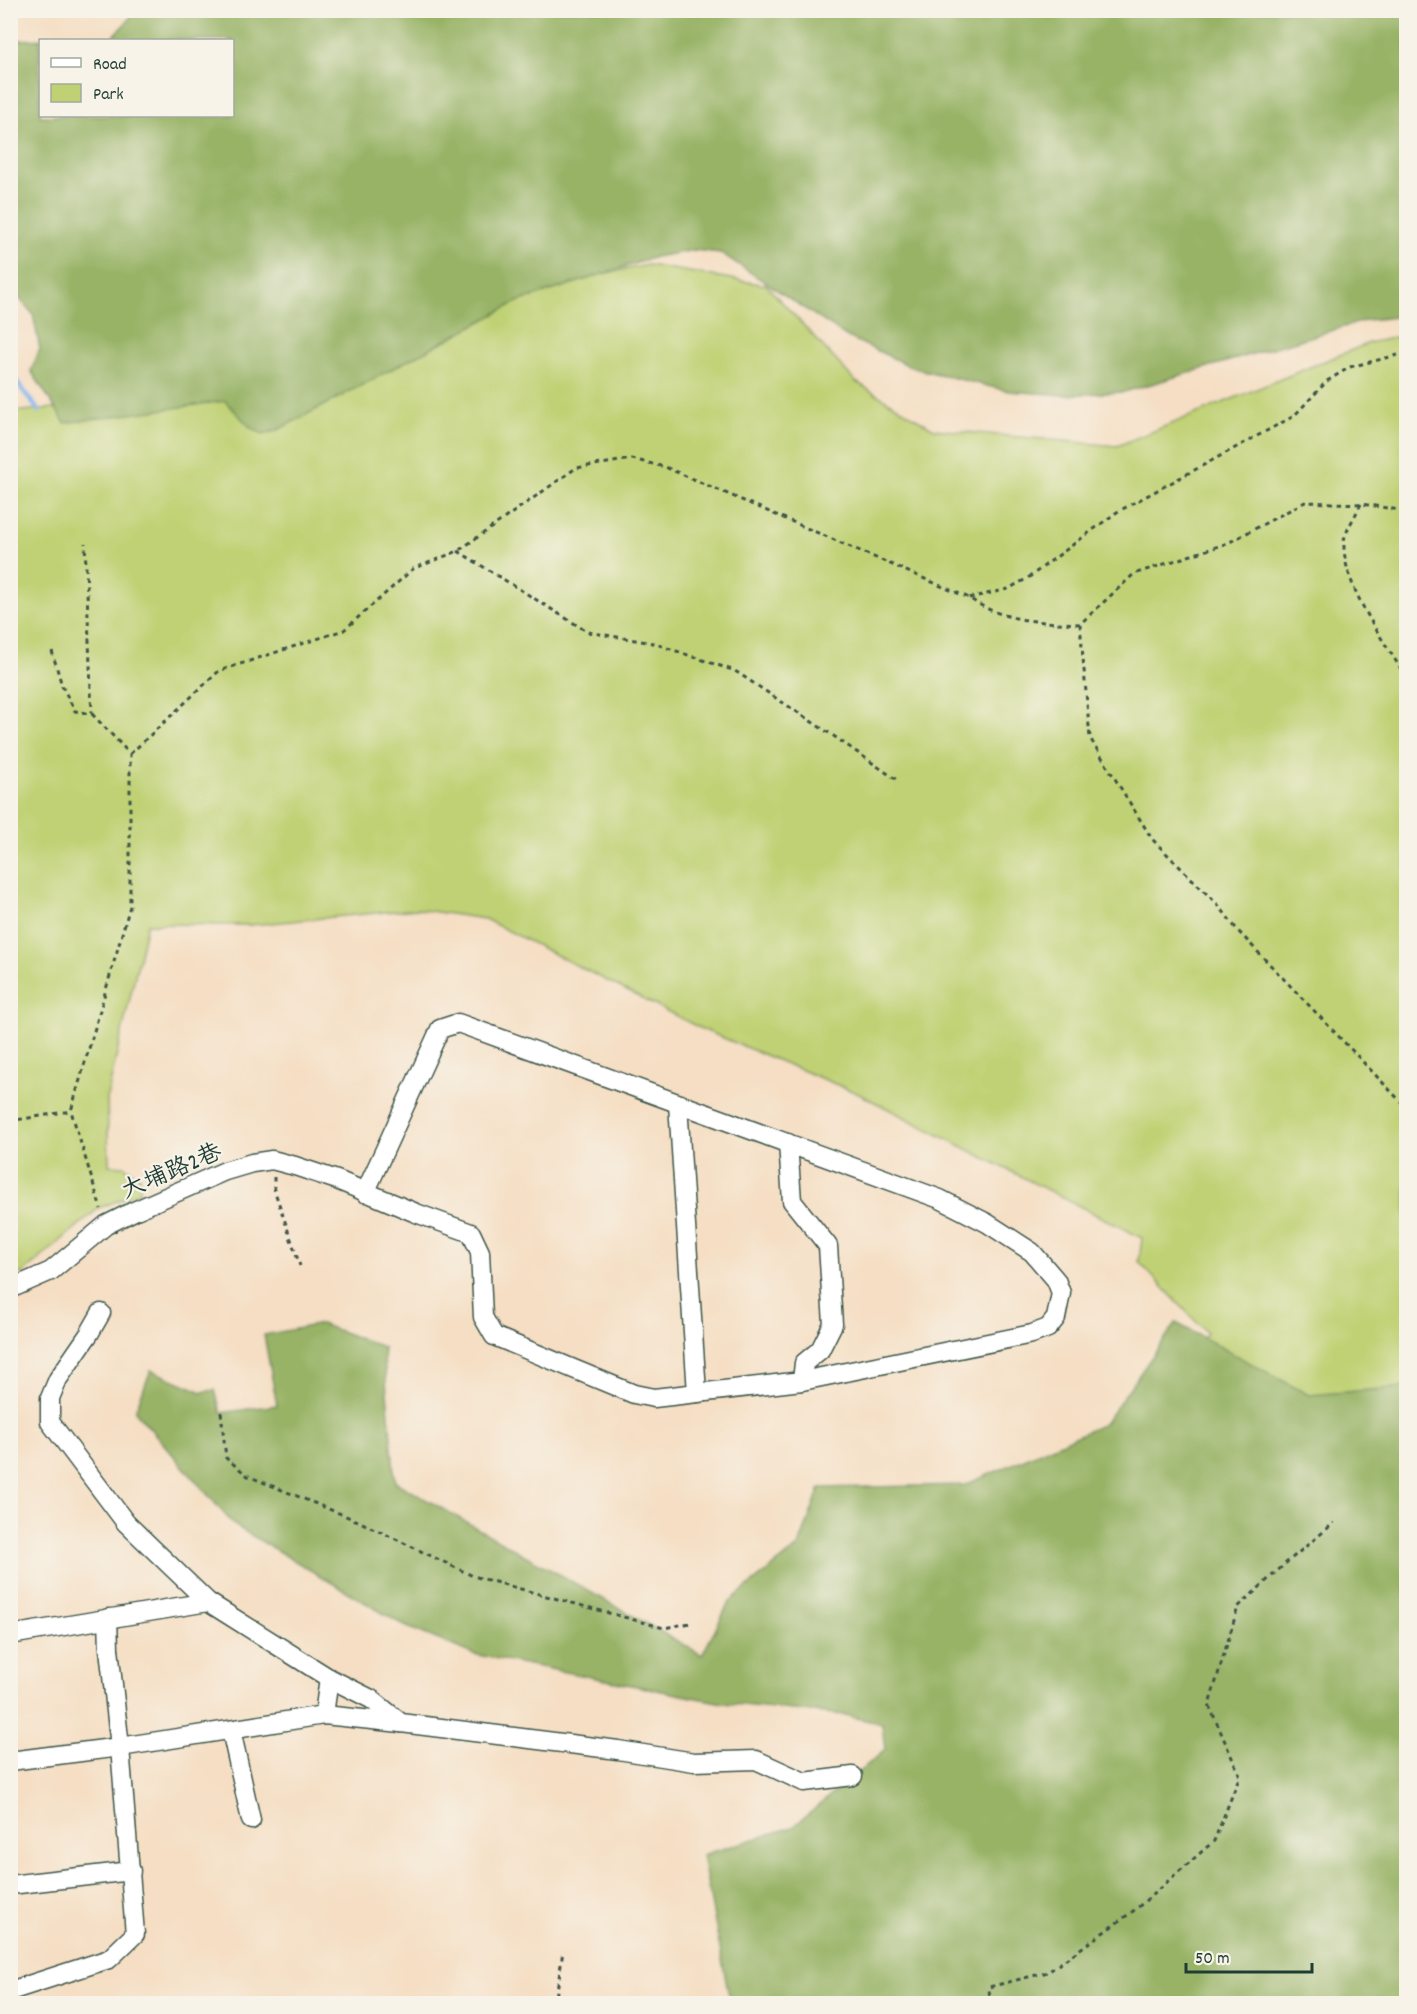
<svg xmlns="http://www.w3.org/2000/svg" width="1417" height="2014" viewBox="0 0 1417 2014" font-family="Dekko,'LXGW WenKai TC',sans-serif">
	<style>
		.green { fill: #c0d174; stroke: #708754; stroke-width: 1.5 }
		.forest { fill: #98b366; stroke: #5c784d; stroke-width: 1.5; fill-rule: evenodd }
		.lines { fill: none; stroke-linecap: round; stroke-linejoin: round }
		.stream { stroke: #80b1ec; stroke-width: 5 }
		.minor-casing { stroke: #3f5549; stroke-width: 21 }
		.path { stroke: #3f5549; stroke-width: 3; stroke-dasharray: 4.5 4.5; stroke-linecap: butt }
		.minor { stroke: #fff; stroke-width: 18 }
		.labels { text-anchor: middle; stroke-width: 4.5; stroke-linejoin: round; paint-order: stroke }
		.street-label { font-size: 24px; fill: #1f3d34; stroke: #f7f3e8 }
	</style>
	<rect width="100%" height="100%" fill="#f7f3e8"/>
	<filter id="ink" filterUnits="userSpaceOnUse"><feTurbulence type="fractalNoise" baseFrequency=".0167" numOctaves="2"/><feDisplacementMap in="SourceGraphic" scale="12" xChannelSelector="R" yChannelSelector="G"/><feConvolveMatrix kernelMatrix="1 2 1 2 8 2 1 2 1" color-interpolation-filters="sRGB"/></filter>
	<filter id="wash" filterUnits="userSpaceOnUse"><feTurbulence type="fractalNoise" baseFrequency=".008" numOctaves="4" result="noise"/><feDisplacementMap in="SourceGraphic" scale="24" xChannelSelector="R" yChannelSelector="G"/><feGaussianBlur stdDeviation="1.35" result="paint"/><feColorMatrix in="noise" values="0 0 0 0 0 0 0 0 0 0 0 0 0 0 0 0 0 1.4 0 .05"/><feComposite in="paint" operator="in"/></filter>
	<g filter="url(#wash)">
		<rect width="100%" height="100%" fill="#f5dec3"/>
		<!-- green -->
		<path class="green" d="M648,265L766,285L856,382L934,429L1117,446L1369,343L1406,335V1466L1181,1373L1207,1333L1139,1262L1142,1238L857,1093L704,1030L485,919L417,909L250,925L147,924L107,1097L109,1165L124,1166L140,1177V1192L99,1208L23,1273L11,1276V411L12,412L206,394L544,285Z"/>
		<!-- forest -->
		<g class="forest">
			<path d="M132,10L1406,11V316L1367,320L1124,392L1065,395L1008,391L914,368L846,336L721,253L694,250L655,257L517,302L276,431L263,434L251,428L225,401L65,423L31,371L40,349L33,314L11,289V40L112,38L131,17ZM40,40H232V116H40Z"/>
			<path d="M1176,1323L1309,1395L1406,1387V2003H734L729,1996L702,1855L793,1827L885,1750L882,1724L845,1715L723,1703L473,1654L405,1626L234,1525L135,1411L151,1370L202,1392L215,1390L221,1413L277,1405L264,1335L321,1324L383,1347L395,1482L702,1655L730,1601L799,1546L820,1488L965,1485L1104,1424Z"/>
		</g>
		<g class="lines">
			<!-- stream -->
			<path class="stream" d="M10,373L39,411"/>
		</g>
	</g>
	<g filter="url(#ink)">
		<g class="lines">
			<defs>
				<g id="minor">
					<path d="M678,1104L697,1393"/>
					<path d="M788,1143L792,1201L828,1246L833,1324L820,1350L804,1363L802,1381"/>
					<path d="M10,1289L51,1271L106,1225L134,1211L225,1171L252,1163L272,1160L295,1166L337,1180L416,1213L471,1233L480,1252L483,1317L494,1336L634,1394L654,1398L802,1381L1032,1334L1048,1328L1056,1318L1061,1293L1056,1280L1032,1252L987,1223L940,1199L458,1023L440,1029L365,1193"/>
					<path d="M101,1313L89,1334L58,1379L50,1398V1422L126,1523L208,1602L329,1678L371,1699L401,1723L618,1750L694,1762L756,1760L804,1782L853,1776"/>
					<path d="M10,1635L208,1602"/>
					<path d="M324,1715L329,1678"/>
					<path d="M231,1730L251,1820"/>
					<path d="M10,1761L120,1747L324,1715L401,1723"/>
					<path d="M10,1885L131,1871"/>
					<path d="M10,1991L109,1959L135,1934L120,1747L109,1649L108,1618"/>
				</g>
			</defs>
			<!-- minor casing -->
			<use href="#minor" class="minor-casing"/>
			<!-- path -->
			<g class="path">
				<path d="M1361,504C1357,513 1344,533 1344,542C1342,585 1384,641 1406,677"/>
				<path d="M458,551L588,632L653,643L735,671L835,737L897,780"/>
				<path d="M969,598L1008,589L1028,578L1117,512L1294,416L1327,381L1350,367L1406,353"/>
				<path d="M1080,624L1090,738L1152,839L1220,907L1238,931L1406,1107"/>
				<path d="M52,651L62,686L75,711L92,714L85,543"/>
				<path d="M92,714L130,754V906L71,1111L101,1209"/>
				<path d="M130,754L219,671L344,630L413,569L458,551L576,468L632,459L665,467L969,598C1003,622 1040,622 1080,624L1134,574L1228,543L1305,502L1362,504L1406,511"/>
				<path d="M10,1087L16,1120L71,1111"/>
				<path d="M274,1177V1189L300,1266"/>
				<path d="M221,1412L226,1458L248,1476L358,1521L473,1576L664,1628L690,1623"/>
				<path d="M555,2004L563,1951"/>
				<path d="M990,2004L989,1987L1048,1972L1136,1909L1214,1841L1240,1776L1209,1705L1238,1607L1286,1563L1334,1523"/>
			</g>
			<!-- minor -->
			<use href="#minor" class="minor"/>
		</g>
	</g>
	<g class="labels">
		<!-- street labels -->
		<g class="street-label">
			<text transform="translate(171 1170) rotate(-23)" y="8">大埔路2巷</text>
		</g>
	</g>
	<!-- margin -->
	<rect width="1417" height="2014" fill="none" stroke="#f7f3e8" stroke-width="36"/>
	<!-- legend -->
	<rect x="39" y="39" width="195" height="78" fill="#f7f3e8" stroke="#a1aaa0" stroke-width="1.5"/>
	<rect x="51" y="58" width="30" height="9" fill="#ffffff" stroke="#a1aaa0" stroke-width="1.5"/>
	<text x="93" y="69" font-size="18" fill="#1f3d34">Road</text>
	<rect x="51" y="84" width="30" height="18" fill="#c0d174" stroke="#a1aaa0" stroke-width="1.5"/>
	<text x="93" y="99" font-size="18" fill="#1f3d34">Park</text>
	<!-- scale -->
	<path d="M1186 1963v9h126v-9" fill="none" stroke="#1f3d34" stroke-width="3"/>
	<text x="1195" y="1963" font-size="18" fill="#1f3d34" stroke="#f7f3e8" stroke-width="4.5" paint-order="stroke">50 m</text>
</svg>
